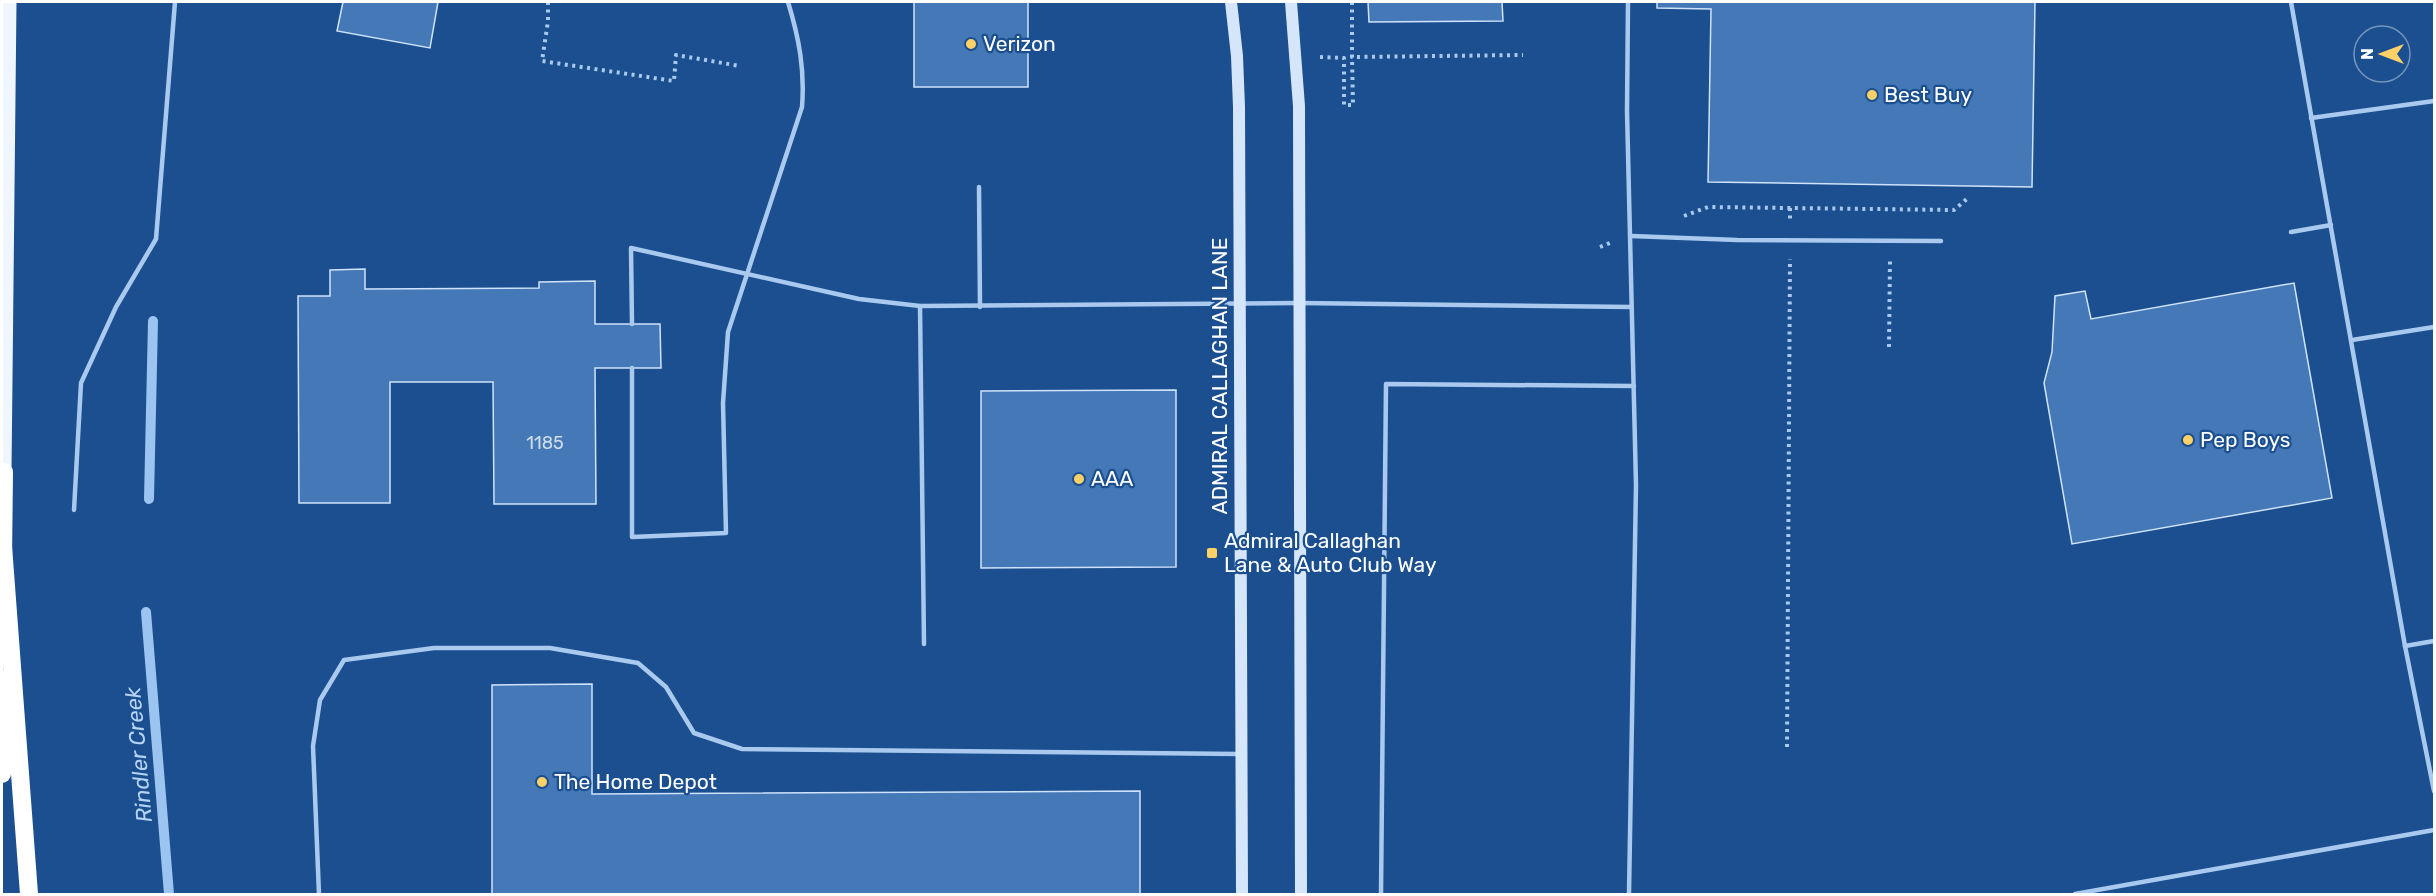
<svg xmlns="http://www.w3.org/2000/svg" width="2436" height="896" viewBox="0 0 2436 896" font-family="Rubik,sans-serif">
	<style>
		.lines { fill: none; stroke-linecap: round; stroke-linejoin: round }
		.stream { stroke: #9cc4f0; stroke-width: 10 }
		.building { fill: #4478b7; stroke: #cfe3fa; stroke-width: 1.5 }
		.path { stroke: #a9c9ee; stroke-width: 4; stroke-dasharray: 3 4.5; stroke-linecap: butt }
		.lane { stroke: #a9c9ee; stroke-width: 4.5 }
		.secondary { stroke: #d6e6fa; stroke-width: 12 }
		.primary { stroke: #f0f6ff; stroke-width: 15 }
		.highway { stroke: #fff; stroke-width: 18 }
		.poi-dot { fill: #ffd166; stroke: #1b4f8f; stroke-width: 2 }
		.labels { text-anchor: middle; stroke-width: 4.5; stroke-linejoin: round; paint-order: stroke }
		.number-label { font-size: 18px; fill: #d0dded }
		.poi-label { font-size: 21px; fill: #fff; stroke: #1b4f8f; text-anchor: start }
		.street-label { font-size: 21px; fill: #fff; stroke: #1b4f8f }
		.water-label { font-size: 22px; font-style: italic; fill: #b5d3f5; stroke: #1b4f8f }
	</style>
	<rect width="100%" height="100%" fill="#1b4f8f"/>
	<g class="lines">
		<!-- stream -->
		<g class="stream">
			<path d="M149,499L153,321"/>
			<path d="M146,612L169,894"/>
		</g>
	</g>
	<!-- building -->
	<g class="building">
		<path d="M343,2H438L430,48L337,31Z"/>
		<rect x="914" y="2" width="114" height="85"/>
		<path d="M1368,2H1502L1503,21L1369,22Z"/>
		<path d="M1657,2H2035L2032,187L1708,182L1711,9L1657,8Z"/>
		<path d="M365,269V289L539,288V282L595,281V324H660L661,368H595L596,504H494L493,382H390V503H299L298,296H330V270Z"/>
		<path d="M2294,283L2332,498L2072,544L2044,383L2052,352L2055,296L2085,291L2091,319Z"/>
		<path d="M1176,390V567L981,568V391Z"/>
		<path d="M592,684V794L1140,791V894H492V685Z"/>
	</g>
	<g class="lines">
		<!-- path -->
		<g class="path">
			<path d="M548,2V21L542,61L674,81L676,55L740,66"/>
			<path d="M1352,2V57L1523,55"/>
			<path d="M1320,57L1344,58V105H1353L1352,57"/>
			<path d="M1790,208V221"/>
			<path d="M1684,216L1708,207L1954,210L1968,198"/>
			<path d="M1600,247L1610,243"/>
			<path d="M1889,347L1890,261"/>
			<path d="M1787,747L1790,259"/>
		</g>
		<!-- lane -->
		<g class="lane">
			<path d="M1628,2L1627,111L1636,485L1629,894"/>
			<path d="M2291,2L2405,646L2434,791"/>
			<path d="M2311,118L2434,101"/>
			<path d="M979,187L980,307"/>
			<path d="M2291,232L2331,225"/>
			<path d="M1631,236L1737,240L1941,241"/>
			<path d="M920,306L924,644"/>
			<path d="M632,324L631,248L859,299L920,306L1299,303L1631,307"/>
			<path d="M2352,340L2434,327"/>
			<path d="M632,368V537L726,533L723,403L728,332L802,107C805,70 799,38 788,2"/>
			<path d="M74,510L81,383L116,307L156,239L175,2"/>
			<path d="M2405,646L2434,641"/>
			<path d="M319,894L313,746L320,700L344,660L434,648H550L638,663L666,687L694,733L742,749L1239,754"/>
			<path d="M1381,894L1386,384L1634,386"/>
			<path d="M2075,894L2434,830"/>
		</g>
		<!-- secondary -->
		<g class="secondary">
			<path d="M1231,2L1237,56L1239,107L1242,894"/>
			<path d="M1291,2L1299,106L1301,894"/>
		</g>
		<!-- primary -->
		<path class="primary" d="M4,472L9,2"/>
		<!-- highway -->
		<g class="highway">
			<path d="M3,546L29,894"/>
			<path d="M3,559L4,472"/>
			<path d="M2,774V679"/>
		</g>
	</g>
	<!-- markers -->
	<g class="poi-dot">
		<circle cx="971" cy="44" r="6"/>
		<circle cx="1872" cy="95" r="6"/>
		<circle cx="2188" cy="440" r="6"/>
		<circle cx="1079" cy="479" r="6"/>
		<rect x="1206" y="547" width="12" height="12" rx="3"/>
		<circle cx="542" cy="782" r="6"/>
	</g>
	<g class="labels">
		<!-- number labels -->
		<g class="number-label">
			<text x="545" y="449">1185</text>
		</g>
		<!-- poi labels -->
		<g class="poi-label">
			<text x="983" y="51">Verizon</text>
			<text x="1884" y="102">Best Buy</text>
			<text x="2200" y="447">Pep Boys</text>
			<text x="1091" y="486">AAA</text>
			<text x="1224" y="548">Admiral Callaghan<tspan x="1224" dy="24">Lane &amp; Auto Club Way</tspan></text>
			<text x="554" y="789">The Home Depot</text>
		</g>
		<!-- street labels -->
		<g class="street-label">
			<text transform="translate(1220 376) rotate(-90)" y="7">ADMIRAL CALLAGHAN LANE</text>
		</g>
		<!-- water labels -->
		<g class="water-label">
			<text transform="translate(138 755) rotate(-95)" y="8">Rindler Creek</text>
		</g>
	</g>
	<!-- border -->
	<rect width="2436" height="896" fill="none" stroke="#ffffff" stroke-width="6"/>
	<!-- north arrow -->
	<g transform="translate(2382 54) rotate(270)"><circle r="28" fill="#1b4f8f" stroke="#7695bc" stroke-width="1.5"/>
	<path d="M0-4.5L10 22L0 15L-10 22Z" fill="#ffd166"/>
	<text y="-9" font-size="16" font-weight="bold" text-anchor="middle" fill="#ffffff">N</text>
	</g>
</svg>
